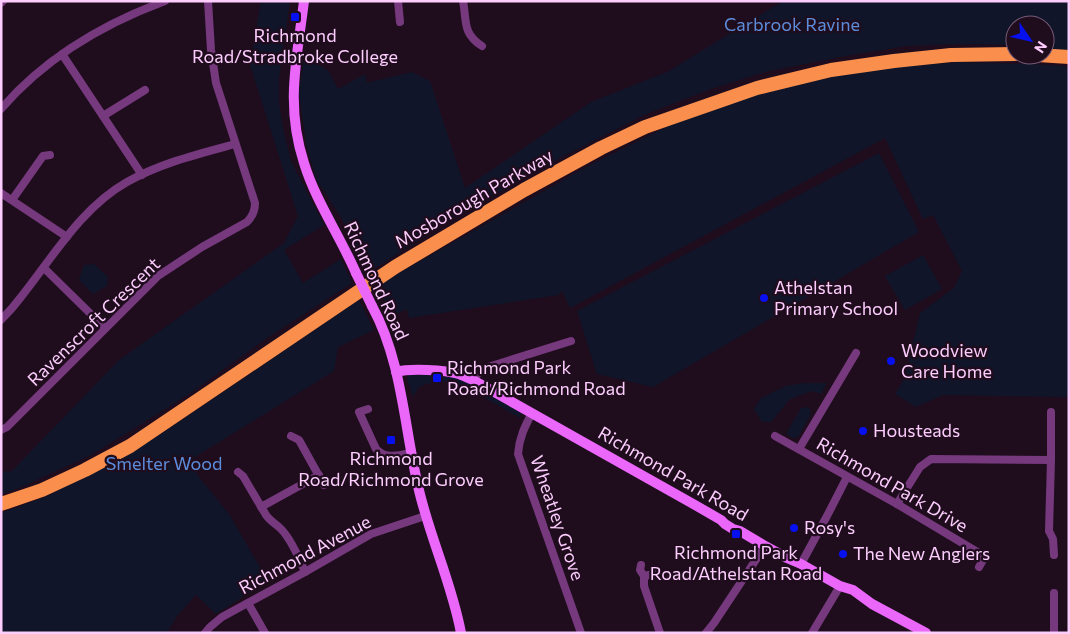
<svg xmlns="http://www.w3.org/2000/svg" width="1070" height="634" viewBox="0 0 1070 634" font-family="Commissioner,sans-serif">
	<style>
		.green { fill: #101529 }
		.lines { fill: none; stroke-linecap: round; stroke-linejoin: round }
		.street { stroke: #76397d; stroke-width: 8 }
		.secondary { stroke: #ea67fa; stroke-width: 10 }
		.highway { stroke: #fa8e4c; stroke-width: 14 }
		.secondary-bridge { stroke: #ea67fa; stroke-width: 10 }
		.poi-dot { fill: #0710ef; stroke: #1f0d1e; stroke-width: 2 }
		.labels { text-anchor: middle; stroke-width: 4.5; stroke-linejoin: round; paint-order: stroke }
		.park-label { font-size: 18px; fill: #5c8ddb; stroke: #1f0d1e }
		.poi-label { font-size: 18px; fill: #fccdfd; stroke: #1f0d1e; text-anchor: start }
		.street-label { font-size: 18px; fill: #fccdfd; stroke: #1f0d1e }
	</style>
	<rect width="100%" height="100%" fill="#1f0d1e"/>
	<!-- green -->
	<g class="green">
		<path d="M261,1H290L279,78V103L283,128L291,161L324,225L284,250L303,283L341,259L352,283L270,336L189,394L132,430L89,456L19,488L1,494V472L12,471L119,360L284,243L298,216L250,65Z"/>
		<path d="M783,1H1069V50L1045,49V25H1015V45L958,44L906,46L840,57L769,71L714,88L646,114L562,157L452,219L366,274L342,219L316,179L306,143L299,93L304,57L328,70L338,89L365,74L367,83L412,72L430,81L465,188L591,102L667,72Z"/>
		<path d="M961,62L1052,65L1069,67V397L943,395L916,407L895,394L905,377L920,313L954,288L962,271L933,215L923,219L885,138L570,308L562,291L558,295L409,318L407,309L392,316L376,286L588,166L676,122L751,96L828,76L892,67Z"/>
		<path d="M879,153L919,232L653,387L597,374L577,311Z"/>
		<path d="M923,255L942,289L905,310L885,276Z"/>
		<path d="M94,264L108,277L107,286L93,294L79,280L84,265Z"/>
		<path d="M359,300L374,330L338,347L334,371L190,460L199,477L229,514L268,581L216,614L196,595L177,616L167,633H1V513L45,497L118,460L170,428Z"/>
		<path d="M409,374L457,377L472,383L521,413L520,418L469,389L456,384L441,381L426,384L418,388L413,397L407,378Z"/>
		<path d="M804,383H827L821,394L812,391L790,399L771,422H762L754,409L761,398L786,386Z"/>
		<path d="M807,407L810,409L811,414L799,436L794,438L788,436L787,432L801,408Z"/>
	</g>
	<g class="lines">
		<!-- street -->
		<g class="street">
			<path d="M398,1L400,22"/>
			<path d="M463,1C467,21 462,33 482,46"/>
			<path d="M1,3L3,1"/>
			<path d="M62,54L142,175"/>
			<path d="M1,109C44,59 103,24 165,1"/>
			<path d="M103,116L145,90"/>
			<path d="M1,193L67,237"/>
			<path d="M12,200L43,156L50,155"/>
			<path d="M44,268L105,328"/>
			<path d="M1,320C8,313 15,305 21,297C53,257 81,208 127,182C161,163 198,154 235,144"/>
			<path d="M473,380L479,372L485,368L571,341"/>
			<path d="M368,409L359,412L376,449C387,460 397,455 411,453"/>
			<path d="M1051,412V460L1049,531L1053,539L1054,555"/>
			<path d="M532,413C525,426 519,438 518,454L581,633"/>
			<path d="M1,430L7,427L158,276L202,247L247,222C253,216 255,211 255,203L216,83L211,50L208,1"/>
			<path d="M291,436L299,440L324,485"/>
			<path d="M775,436L897,504L979,553L983,556V560L979,567"/>
			<path d="M799,449L856,353"/>
			<path d="M238,472L243,476L266,515C270,521 276,524 281,529C290,538 300,560 305,572"/>
			<path d="M897,504L920,467L931,459L1051,460"/>
			<path d="M261,507L319,475"/>
			<path d="M801,564L827,516L847,477"/>
			<path d="M641,565L640,570L644,576L654,574"/>
			<path d="M644,576V586L660,633"/>
			<path d="M1054,593V633"/>
			<path d="M248,603L265,633"/>
			<path d="M205,633L210,627L222,617L305,572L371,534L425,516"/>
			<path d="M706,633L714,623L765,546"/>
			<path d="M812,633L840,586"/>
		</g>
		<!-- secondary -->
		<g class="secondary">
			<path d="M304,1C297,59 285,105 304,163C316,202 340,236 356,273"/>
			<path d="M372,306C402,361 404,426 418,486C429,536 452,583 461,633"/>
			<path d="M396,372C410,368 445,370 459,374C464,376 469,378 473,380L695,505L721,520L725,524L733,529L740,531L765,546L787,558L801,564L840,586L853,590L872,604L926,633"/>
		</g>
		<!-- highway -->
		<g class="highway">
			<path d="M1038,55L1069,57"/>
			<path d="M1,504L42,490L85,470L130,446L395,267L524,190L601,148L645,127L757,88L831,70L894,61L951,55L1015,54"/>
		</g>
		<!-- secondary-bridge -->
		<path class="secondary-bridge" d="M356,273L372,306"/>
	</g>
	<!-- markers -->
	<g class="poi-dot">
		<rect x="290" y="12" width="10" height="10" rx="2.5"/>
		<circle cx="764" cy="298" r="5"/>
		<circle cx="891" cy="361" r="5"/>
		<rect x="432" y="373" width="10" height="10" rx="2.5"/>
		<circle cx="863" cy="431" r="5"/>
		<rect x="386" y="435" width="10" height="10" rx="2.5"/>
		<circle cx="794" cy="528" r="5"/>
		<rect x="731" y="529" width="10" height="10" rx="2.5"/>
		<circle cx="843" cy="554" r="5"/>
	</g>
	<g class="labels">
		<!-- park labels -->
		<g class="park-label">
			<text x="792" y="31">Carbrook Ravine</text>
			<text x="164" y="470">Smelter Wood</text>
		</g>
		<!-- poi labels -->
		<g class="poi-label">
			<text x="295" y="42" text-anchor="middle">Richmond<tspan x="295" dy="21">Road/Stradbroke College</tspan></text>
			<text x="774" y="294">Athelstan<tspan x="774" dy="21">Primary School</tspan></text>
			<text x="901" y="357">Woodview<tspan x="901" dy="21">Care Home</tspan></text>
			<text x="447" y="374">Richmond Park<tspan x="447" dy="21">Road/Richmond Road</tspan></text>
			<text x="873" y="437">Housteads</text>
			<text x="391" y="465" text-anchor="middle">Richmond<tspan x="391" dy="21">Road/Richmond Grove</tspan></text>
			<text x="804" y="534">Rosy's</text>
			<text x="736" y="559" text-anchor="middle">Richmond Park<tspan x="736" dy="21">Road/Athelstan Road</tspan></text>
			<text x="853" y="560">The New Anglers</text>
		</g>
		<!-- street labels -->
		<g class="street-label">
			<text transform="translate(474 199) rotate(-30)" y="6">Mosborough Parkway</text>
			<text transform="translate(376 281) rotate(65)" y="6">Richmond Road</text>
			<text transform="translate(94 322) rotate(-44)" y="6">Ravenscroft Crescent</text>
			<text transform="translate(673 474) rotate(30)" y="6">Richmond Park Road</text>
			<text transform="translate(892 485) rotate(30)" y="6">Richmond Park Drive</text>
			<text transform="translate(557 518) rotate(71)" y="6">Wheatley Grove</text>
			<text transform="translate(305 555) rotate(-28)" y="6">Richmond Avenue</text>
		</g>
	</g>
	<!-- border -->
	<rect width="1070" height="634" fill="none" stroke="#fccdfd" stroke-width="5"/>
	<!-- north arrow -->
	<g transform="translate(1030 40) rotate(124)"><circle r="24" fill="#1f0d1e" stroke="#775a77"/>
	<path d="M0-4L9 19L0 12L-9 19Z" fill="#0710ef"/>
	<text y="-8" font-size="14" font-weight="bold" text-anchor="middle" fill="#fccdfd">N</text>
	</g>
</svg>
